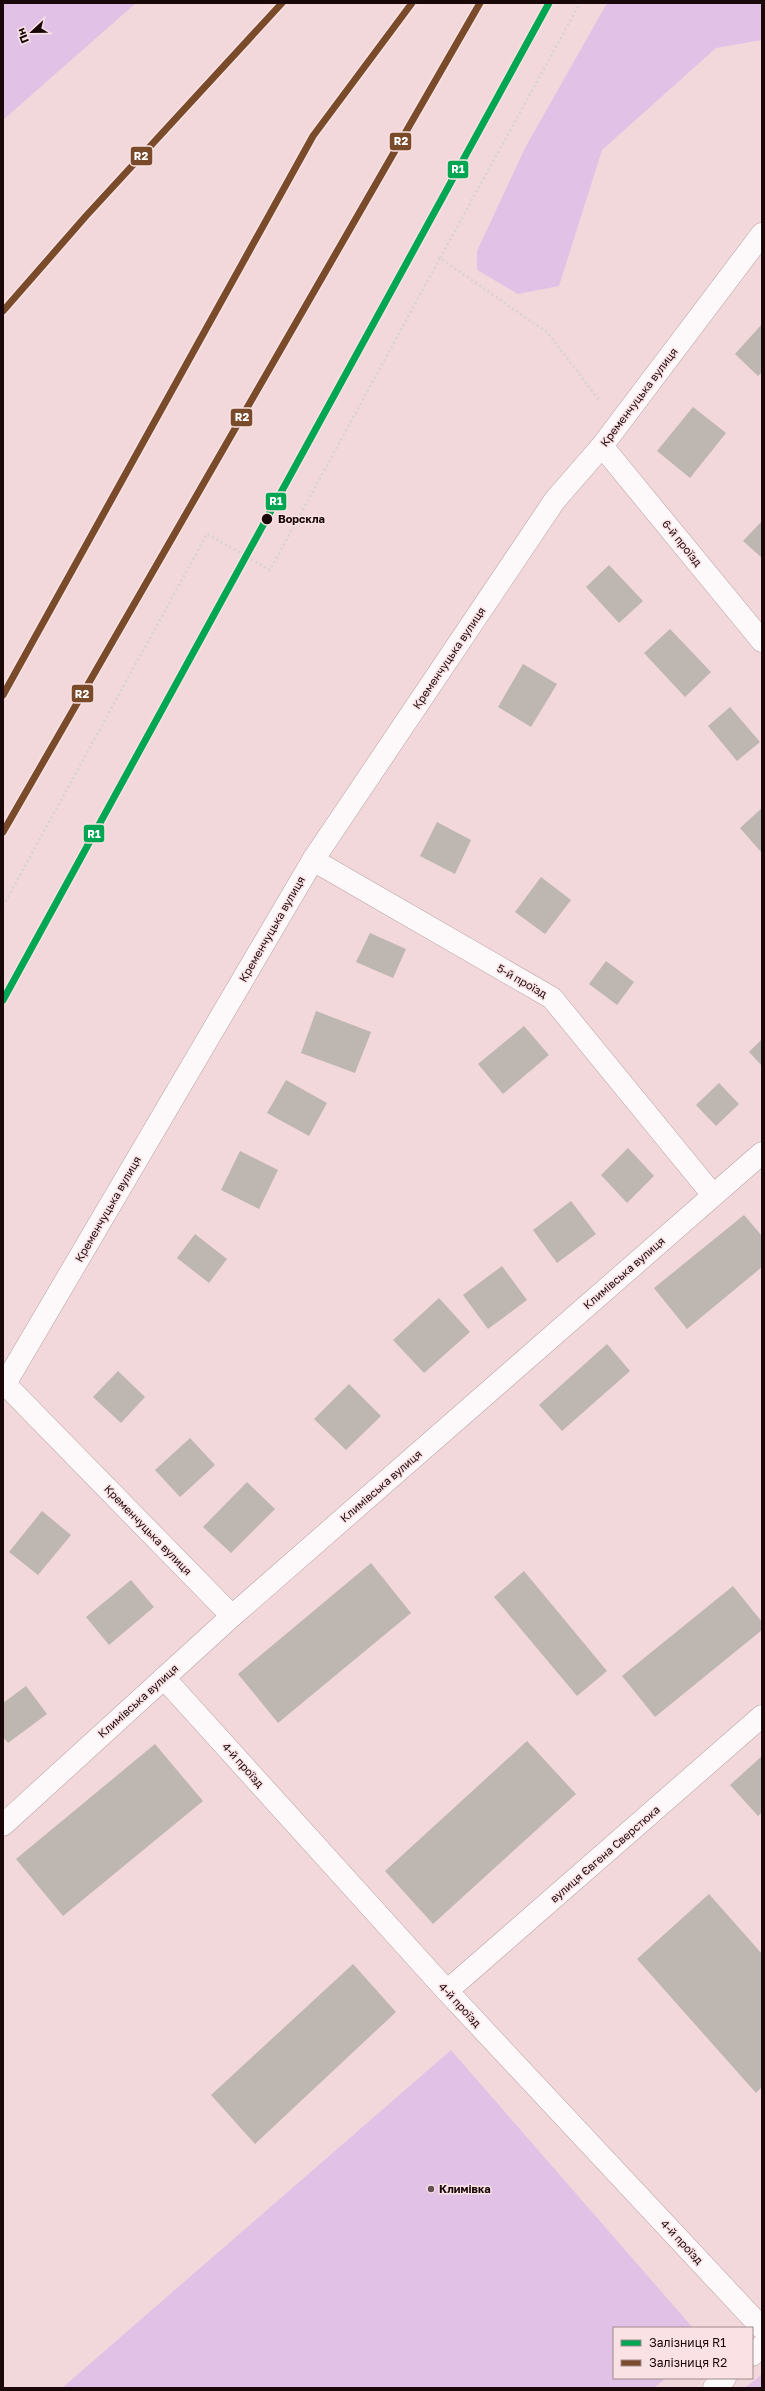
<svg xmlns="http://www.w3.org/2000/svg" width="765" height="2391" viewBox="0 0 765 2391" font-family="'Golos Text',sans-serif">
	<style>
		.green { fill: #e2c1e6 }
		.building { fill: #beb6b0 }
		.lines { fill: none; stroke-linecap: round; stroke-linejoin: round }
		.street-casing { stroke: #b7a1a3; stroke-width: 23 }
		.path { stroke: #d9d2d2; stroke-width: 2.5; stroke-dasharray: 2 3; stroke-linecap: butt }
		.street { stroke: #fdf9fa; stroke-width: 22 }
		.rail-1-casing { stroke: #fae2e4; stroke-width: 10 }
		.rail-2-casing { stroke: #fae2e4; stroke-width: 10 }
		.rail-1 { stroke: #00a651; stroke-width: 7 }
		.rail-2 { stroke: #7a4b2a; stroke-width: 7 }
		.stop-dot { fill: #19070a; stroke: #fae2e4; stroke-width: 1.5 }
		.poi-dot { fill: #655053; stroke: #fae2e4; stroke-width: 1.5 }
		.labels { text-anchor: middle; stroke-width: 3; stroke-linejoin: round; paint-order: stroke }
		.street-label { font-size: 11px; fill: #19070a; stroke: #fae2e4 }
		.stop-label { font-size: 11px; font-weight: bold; fill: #19070a; stroke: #fae2e4; text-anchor: start }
		.poi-label { font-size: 11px; font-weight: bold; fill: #19070a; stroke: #fae2e4; text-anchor: start }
		.line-badge { stroke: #fae2e4; stroke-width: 1.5 }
		.badge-label { font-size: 11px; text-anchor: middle; font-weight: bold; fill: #fff }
	</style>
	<rect width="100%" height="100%" fill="#f2d8db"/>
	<!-- green -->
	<g class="green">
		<path d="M3,3H136L3,120Z"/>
		<path d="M607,3H762V40L716,48L602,150L559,286L518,294L477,270V251L525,148Z"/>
		<path d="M451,2050L693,2328H614V2378H666L654,2388H62Z"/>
		<path d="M762,2374V2388H745Z"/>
	</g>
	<!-- building -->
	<g class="building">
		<path d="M762,324V372L758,376L735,354Z"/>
		<path d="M693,407L726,433L690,478L657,451Z"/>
		<path d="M762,521V558L743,541Z"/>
		<path d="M609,565L643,601L619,623L586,587Z"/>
		<path d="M670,629L711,672L685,697L644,653Z"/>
		<path d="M523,664L557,684L531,727L498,707Z"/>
		<path d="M730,707L760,742L737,761L708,726Z"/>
		<path d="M762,808V853L740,828Z"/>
		<path d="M437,822L471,840L455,874L420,856Z"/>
		<path d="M541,877L571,900L545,934L515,912Z"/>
		<path d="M370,933L406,949L393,978L356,962Z"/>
		<path d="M606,961L634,982L617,1005L589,984Z"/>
		<path d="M316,1011L371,1032L355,1073L301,1053Z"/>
		<path d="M524,1026L549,1055L503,1094L478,1064Z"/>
		<path d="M762,1039V1066L749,1052Z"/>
		<path d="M286,1080L327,1103L309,1136L267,1113Z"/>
		<path d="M719,1083L739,1104L716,1126L696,1105Z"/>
		<path d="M628,1148L654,1176L627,1203L601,1175Z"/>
		<path d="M240,1151L278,1170L259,1209L221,1190Z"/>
		<path d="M571,1201L596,1234L557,1263L533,1230Z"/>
		<path d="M744,1215L762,1236V1267L687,1329L654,1288Z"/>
		<path d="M195,1234L227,1259L209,1283L177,1258Z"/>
		<path d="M502,1266L527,1300L488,1329L463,1295Z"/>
		<path d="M439,1298L470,1332L424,1373L393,1340Z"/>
		<path d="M607,1344L630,1371L562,1431L539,1405Z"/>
		<path d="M118,1371L145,1397L121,1423L93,1397Z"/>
		<path d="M349,1384L381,1416L346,1450L314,1419Z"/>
		<path d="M190,1438L215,1465L180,1497L155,1470Z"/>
		<path d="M247,1482L275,1509L231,1553L203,1527Z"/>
		<path d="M42,1511L71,1535L38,1575L9,1552Z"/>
		<path d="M371,1563L411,1613L278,1723L238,1674Z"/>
		<path d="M524,1571L607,1671L577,1696L494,1597Z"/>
		<path d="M131,1580L154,1607L109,1645L86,1617Z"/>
		<path d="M733,1586L762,1622V1630L655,1717L622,1676Z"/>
		<path d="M26,1686L47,1714L8,1743L3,1737V1703Z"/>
		<path d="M527,1741L576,1794L433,1924L385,1871Z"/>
		<path d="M155,1744L203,1801L63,1916L16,1859Z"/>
		<path d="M762,1756V1812L758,1816L730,1785Z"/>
		<path d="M709,1894L762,1954V2087L756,2093L637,1959Z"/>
		<path d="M353,1964L396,2012L255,2144L211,2095Z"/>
	</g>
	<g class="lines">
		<defs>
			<g id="street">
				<path d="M602,446L762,641"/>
				<path d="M313,860L552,998L713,1195"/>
				<path d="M232,1616L5,1384L313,860L555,500L602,446L762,234"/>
				<path d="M164,1678L447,1991L762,2328"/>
				<path d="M3,1825L232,1616L762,1153"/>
				<path d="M447,1991L762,1716"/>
				<path d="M752,2355L762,2346"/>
				<path d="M714,2388L725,2378"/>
			</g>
		</defs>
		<!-- street casing -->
		<use href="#street" class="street-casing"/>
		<!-- path -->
		<g class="path">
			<path d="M440,258L580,3"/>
			<path d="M3,906L207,534L270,570L440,258L548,333L599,400"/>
		</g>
		<!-- street -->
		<use href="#street" class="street"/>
		<defs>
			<path id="rail-1" d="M3,1000L549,3"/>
			<g id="rail-2">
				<path d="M3,311L86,216L282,3"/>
				<path d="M3,695L313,136L412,3"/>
				<path d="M3,832L480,3"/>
			</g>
		</defs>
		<!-- rail-1 casing -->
		<use href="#rail-1" class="rail-1-casing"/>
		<!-- rail-2 casing -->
		<use href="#rail-2" class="rail-2-casing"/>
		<!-- rail-1 -->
		<use href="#rail-1" class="rail-1"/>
		<!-- rail-2 -->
		<use href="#rail-2" class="rail-2"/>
	</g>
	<!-- markers -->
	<circle class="stop-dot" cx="267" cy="519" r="6"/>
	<circle class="poi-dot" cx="431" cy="2189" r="4"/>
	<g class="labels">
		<!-- street labels -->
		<g class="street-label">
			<text transform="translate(639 397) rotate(-53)" y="4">Кременчуцька вулиця</text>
			<text transform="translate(682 543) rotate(51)" y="4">6-й проїзд</text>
			<text transform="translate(449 658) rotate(-56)" y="4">Кременчуцька вулиця</text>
			<text transform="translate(272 929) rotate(-60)" y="4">Кременчуцька вулиця</text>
			<text transform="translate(522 981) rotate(30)" y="4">5-й проїзд</text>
			<text transform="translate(108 1209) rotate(-60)" y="4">Кременчуцька вулиця</text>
			<text transform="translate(624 1273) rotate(-41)" y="4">Климівська вулиця</text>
			<text transform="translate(381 1486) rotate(-41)" y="4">Климівська вулиця</text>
			<text transform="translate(148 1530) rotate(46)" y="4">Кременчуцька вулиця</text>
			<text transform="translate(138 1701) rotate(-42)" y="4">Климівська вулиця</text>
			<text transform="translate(243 1765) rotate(48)" y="4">4-й проїзд</text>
			<text transform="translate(605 1854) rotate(-41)" y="4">вулиця Євгена Сверстюка</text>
			<text transform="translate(460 2005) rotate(47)" y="4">4-й проїзд</text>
			<text transform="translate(682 2242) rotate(47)" y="4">4-й проїзд</text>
		</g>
		<!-- stop labels -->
		<g class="stop-label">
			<text x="278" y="523">Ворскла</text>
		</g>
		<!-- poi labels -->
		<g class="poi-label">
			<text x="439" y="2193">Климівка</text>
		</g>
	</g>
	<g class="line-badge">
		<rect x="389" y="132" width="23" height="19" rx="4" fill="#7a4b2a"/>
		<rect x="130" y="146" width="23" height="20" rx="4" fill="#7a4b2a"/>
		<rect x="447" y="160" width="22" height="19" rx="4" fill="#00a651"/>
		<rect x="230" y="408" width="23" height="19" rx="4" fill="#7a4b2a"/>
		<rect x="265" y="492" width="22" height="19" rx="4" fill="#00a651"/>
		<rect x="71" y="684" width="23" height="19" rx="4" fill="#7a4b2a"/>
		<rect x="83" y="824" width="22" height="19" rx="4" fill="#00a651"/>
	</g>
	<g class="badge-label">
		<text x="401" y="145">R2</text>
		<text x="141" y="160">R2</text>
		<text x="458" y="173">R1</text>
		<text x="242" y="421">R2</text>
		<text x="276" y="505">R1</text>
		<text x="82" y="698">R2</text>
		<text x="94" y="838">R1</text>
	</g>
	<!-- border -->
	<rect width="765" height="2391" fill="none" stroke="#19070a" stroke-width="8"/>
	<!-- legend -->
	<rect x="613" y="2327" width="140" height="52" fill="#fae2e4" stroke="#a08a8d"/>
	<rect x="621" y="2340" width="20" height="6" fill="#00a651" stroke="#a08a8d"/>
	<text x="649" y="2347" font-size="12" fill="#19070a">Залізниця R1</text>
	<rect x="621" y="2360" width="20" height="6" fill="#7a4b2a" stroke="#a08a8d"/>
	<text x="649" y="2367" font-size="12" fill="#19070a">Залізниця R2</text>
	<!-- north arrow -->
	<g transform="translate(32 32) rotate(248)" stroke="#fae2e4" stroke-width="3" paint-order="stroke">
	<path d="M0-3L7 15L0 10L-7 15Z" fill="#19070a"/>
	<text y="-6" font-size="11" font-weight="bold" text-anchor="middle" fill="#19070a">Пн</text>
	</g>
</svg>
